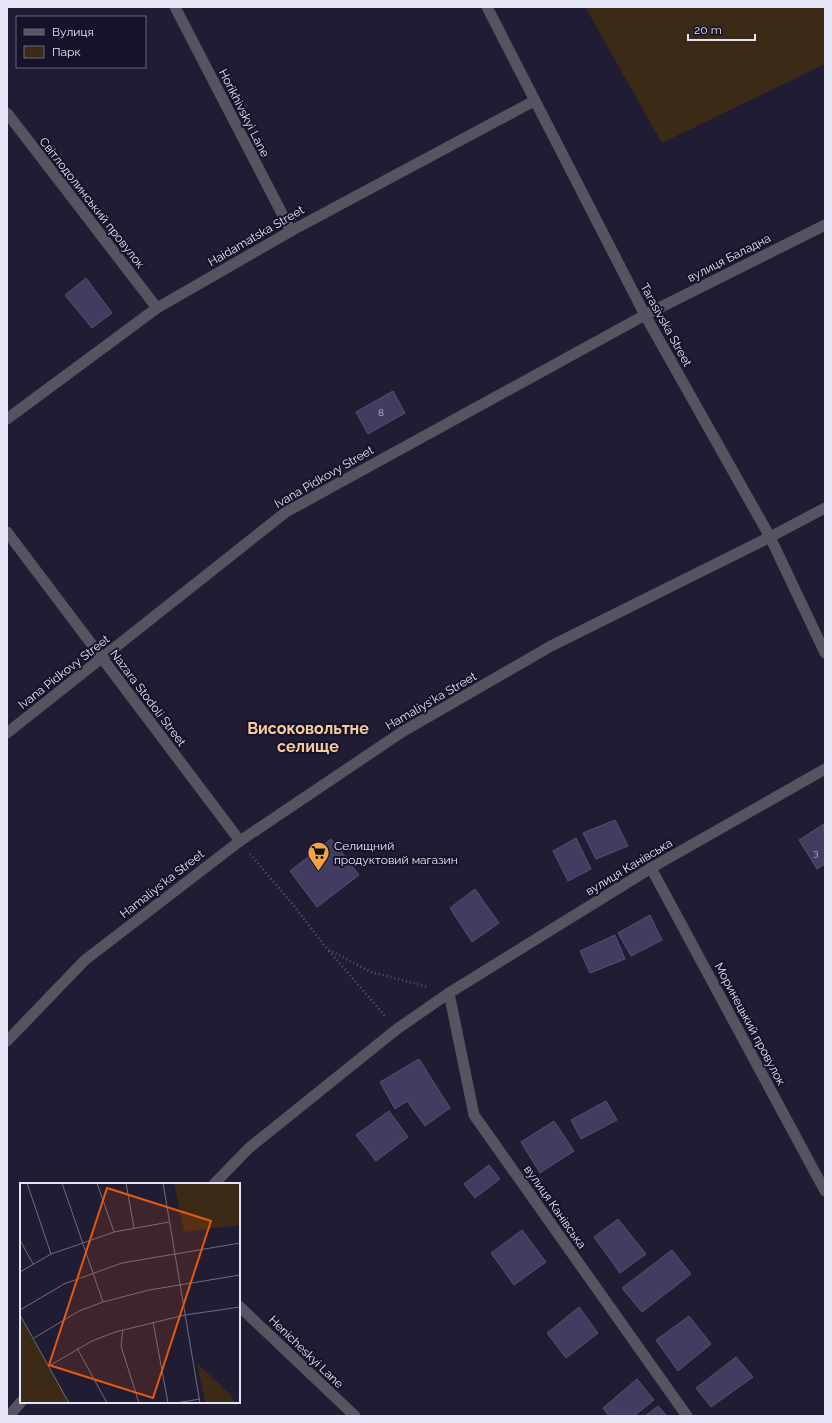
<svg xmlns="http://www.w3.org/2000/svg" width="832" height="1423" viewBox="0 0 832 1423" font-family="Raleway,sans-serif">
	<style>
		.green { fill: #3b2a16 }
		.building { fill: #423c61; stroke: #55526d }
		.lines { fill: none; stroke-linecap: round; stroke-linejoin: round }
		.path { stroke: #5c596e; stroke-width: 2.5; stroke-dasharray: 1 3; stroke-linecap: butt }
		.minor { stroke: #565461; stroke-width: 11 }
		.labels { text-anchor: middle; stroke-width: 4; stroke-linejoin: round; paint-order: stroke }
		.number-label { font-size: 10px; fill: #bdbbd0 }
		.street-label { font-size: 12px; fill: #e6e5f5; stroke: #161229 }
		.poi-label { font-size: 12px; fill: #e6e5f5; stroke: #161229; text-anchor: start }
		.district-label { font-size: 16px; font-weight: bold; fill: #f7ca9b; stroke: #161229 }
		.inset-road { fill: none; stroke: #6f6c81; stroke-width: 1 }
		.view { fill: #e8590c; fill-opacity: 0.15; stroke: #e8590c; stroke-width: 2 }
		.inset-edge { fill: none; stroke: #e6e5f5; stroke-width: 2 }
	</style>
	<rect width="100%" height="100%" fill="#1f1c33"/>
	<!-- green -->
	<path class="green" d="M585,7H825V64L662,143Z"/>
	<!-- building -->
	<g class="building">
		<path d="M86,278L112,313L92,328L65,295Z"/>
		<path d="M393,391L405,413L368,434L356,412Z"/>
		<path d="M615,820L628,846L596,859L583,833Z"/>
		<path d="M824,824L825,864L817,869L799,840Z"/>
		<path d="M576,838L591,869L568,881L553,851Z"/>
		<path d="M331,839L359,875L317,907L290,871Z"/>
		<path d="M475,889L499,923L472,942L450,908Z"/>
		<path d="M650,915L662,940L631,956L618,933Z"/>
		<path d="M615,935L625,959L590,973L580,951Z"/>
		<path d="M419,1059L450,1108L425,1126L407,1101L395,1109L380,1082Z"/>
		<path d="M606,1101L617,1120L581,1139L571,1120Z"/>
		<path d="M389,1111L408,1137L376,1161L356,1135Z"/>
		<path d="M554,1121L574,1151L540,1173L521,1142Z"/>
		<path d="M489,1165L500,1179L475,1198L464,1184Z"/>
		<path d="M618,1219L646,1254L620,1273L594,1237Z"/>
		<path d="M522,1230L546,1262L514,1285L491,1253Z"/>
		<path d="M672,1250L691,1274L642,1312L622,1288Z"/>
		<path d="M579,1307L598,1333L566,1358L547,1333Z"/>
		<path d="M689,1316L711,1344L678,1371L656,1340Z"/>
		<path d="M736,1357L753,1377L711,1407L696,1388Z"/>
		<path d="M637,1379L654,1400L634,1416H609L603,1408Z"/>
		<path d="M658,1406L667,1416H645Z"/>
	</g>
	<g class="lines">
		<!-- path -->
		<g class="path">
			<path d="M250,854L294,906L327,949L371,972L428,987"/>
			<path d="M329,951L386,1017"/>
		</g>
		<!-- minor -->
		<g class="minor">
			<path d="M175,7L291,231"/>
			<path d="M487,7L645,315L770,537L825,653"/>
			<path d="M7,113L157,308"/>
			<path d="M7,419L157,308L291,231L534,101"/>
			<path d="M7,532L240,841"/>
			<path d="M7,733L286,512L645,315L825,225"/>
			<path d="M651,868L825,1191"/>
			<path d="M449,993L474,1115L687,1416"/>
			<path d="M7,1041L85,960L240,841L402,732L551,646L770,537L825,508"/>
			<path d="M214,1184L249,1148L397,1029L449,993L651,868L825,769"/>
			<path d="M239,1306L355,1416"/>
			<path d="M9,1416L21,1402"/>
		</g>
	</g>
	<!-- icons -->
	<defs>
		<symbol id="supermarket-pin" viewBox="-11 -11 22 30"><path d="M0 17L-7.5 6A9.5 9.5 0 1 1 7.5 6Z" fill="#f3a442" stroke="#161229"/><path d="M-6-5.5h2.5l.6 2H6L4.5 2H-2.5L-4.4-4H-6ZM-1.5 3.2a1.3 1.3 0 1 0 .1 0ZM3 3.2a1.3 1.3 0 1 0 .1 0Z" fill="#111"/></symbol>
	</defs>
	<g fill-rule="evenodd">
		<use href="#supermarket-pin" x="306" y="840" width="25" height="34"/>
	</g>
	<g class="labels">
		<!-- number labels -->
		<g class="number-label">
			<text x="381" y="416">8</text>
			<text x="816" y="856">3</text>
		</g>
		<!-- street labels -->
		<g class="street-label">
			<text transform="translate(244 113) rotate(63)" y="4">Horikhivskyi Lane</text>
			<text transform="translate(92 203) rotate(52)" y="4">Світлодолинський провулок</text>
			<text transform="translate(256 236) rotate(-30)" y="4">Haidamatska Street</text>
			<text transform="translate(729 258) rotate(-27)" y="4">вулиця Баладна</text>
			<text transform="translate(666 325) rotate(61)" y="4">Tarasivska Street</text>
			<text transform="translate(324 477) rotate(-30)" y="4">Ivana Pidkovy Street</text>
			<text transform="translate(64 672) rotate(-38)" y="4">Ivana Pidkovy Street</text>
			<text transform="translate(148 698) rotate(53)" y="4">Nazara Stodoli Street</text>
			<text transform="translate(431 701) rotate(-30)" y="4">Hamaliysʹka Street</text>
			<text transform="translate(629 867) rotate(-31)" y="4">вулиця Канівська</text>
			<text transform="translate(162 884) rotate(-38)" y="4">Hamaliysʹka Street</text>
			<text transform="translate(750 1024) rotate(62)" y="4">Моринецький провулок</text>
			<text transform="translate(555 1207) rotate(55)" y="4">вулиця Канівська</text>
			<text transform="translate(306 1352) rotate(44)" y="4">Henicheskyi Lane</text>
		</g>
		<!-- poi labels -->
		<g class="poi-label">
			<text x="334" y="850">Селищний<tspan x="334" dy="14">продуктовий магазин</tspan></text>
		</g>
		<!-- district labels -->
		<g class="district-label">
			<text x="308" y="734">Високовольтне<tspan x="308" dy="18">селище</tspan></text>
		</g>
	</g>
	<!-- overview -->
	<g transform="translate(20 1183)">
		<rect width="220" height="220" fill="#1f1c33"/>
		<path d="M154,0H220V42L164,49ZM0,133L49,220H0ZM177,180L211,212L215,220H185Z" fill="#3b2a16"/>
		<path class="inset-road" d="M7,0L31,71M42,0L83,119M77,0L94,49M106,0L114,45M143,0L180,220M0,57L13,81M0,89L31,71L63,60L94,49L149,39M0,127L44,101L102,80L220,60M0,132L49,220M133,139L148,220M103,146L101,163L119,220M14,155L59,128L83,119L129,107L220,92M57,165L87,220M29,183L72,158L95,149L165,132L220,124M156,220L180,216"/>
		<path class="view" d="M87,5L191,38L133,215L29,182Z"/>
		<rect width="220" height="220" class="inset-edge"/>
	</g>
	<!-- border -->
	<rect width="832" height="1423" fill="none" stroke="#e6e5f5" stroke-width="16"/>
	<!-- legend -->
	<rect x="16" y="16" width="130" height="52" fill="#161229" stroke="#69667b"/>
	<rect x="24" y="29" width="20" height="6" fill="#565461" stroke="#69667b"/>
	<text x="52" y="36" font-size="12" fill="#e6e5f5">Вулиця</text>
	<rect x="24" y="46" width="20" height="12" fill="#3b2a16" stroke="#69667b"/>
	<text x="52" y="56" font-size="12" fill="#e6e5f5">Парк</text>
	<!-- scale -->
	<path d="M688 34v6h67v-6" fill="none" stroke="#e6e5f5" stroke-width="2"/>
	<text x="694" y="34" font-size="12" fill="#e6e5f5" stroke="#161229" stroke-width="3" paint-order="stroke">20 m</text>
</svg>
